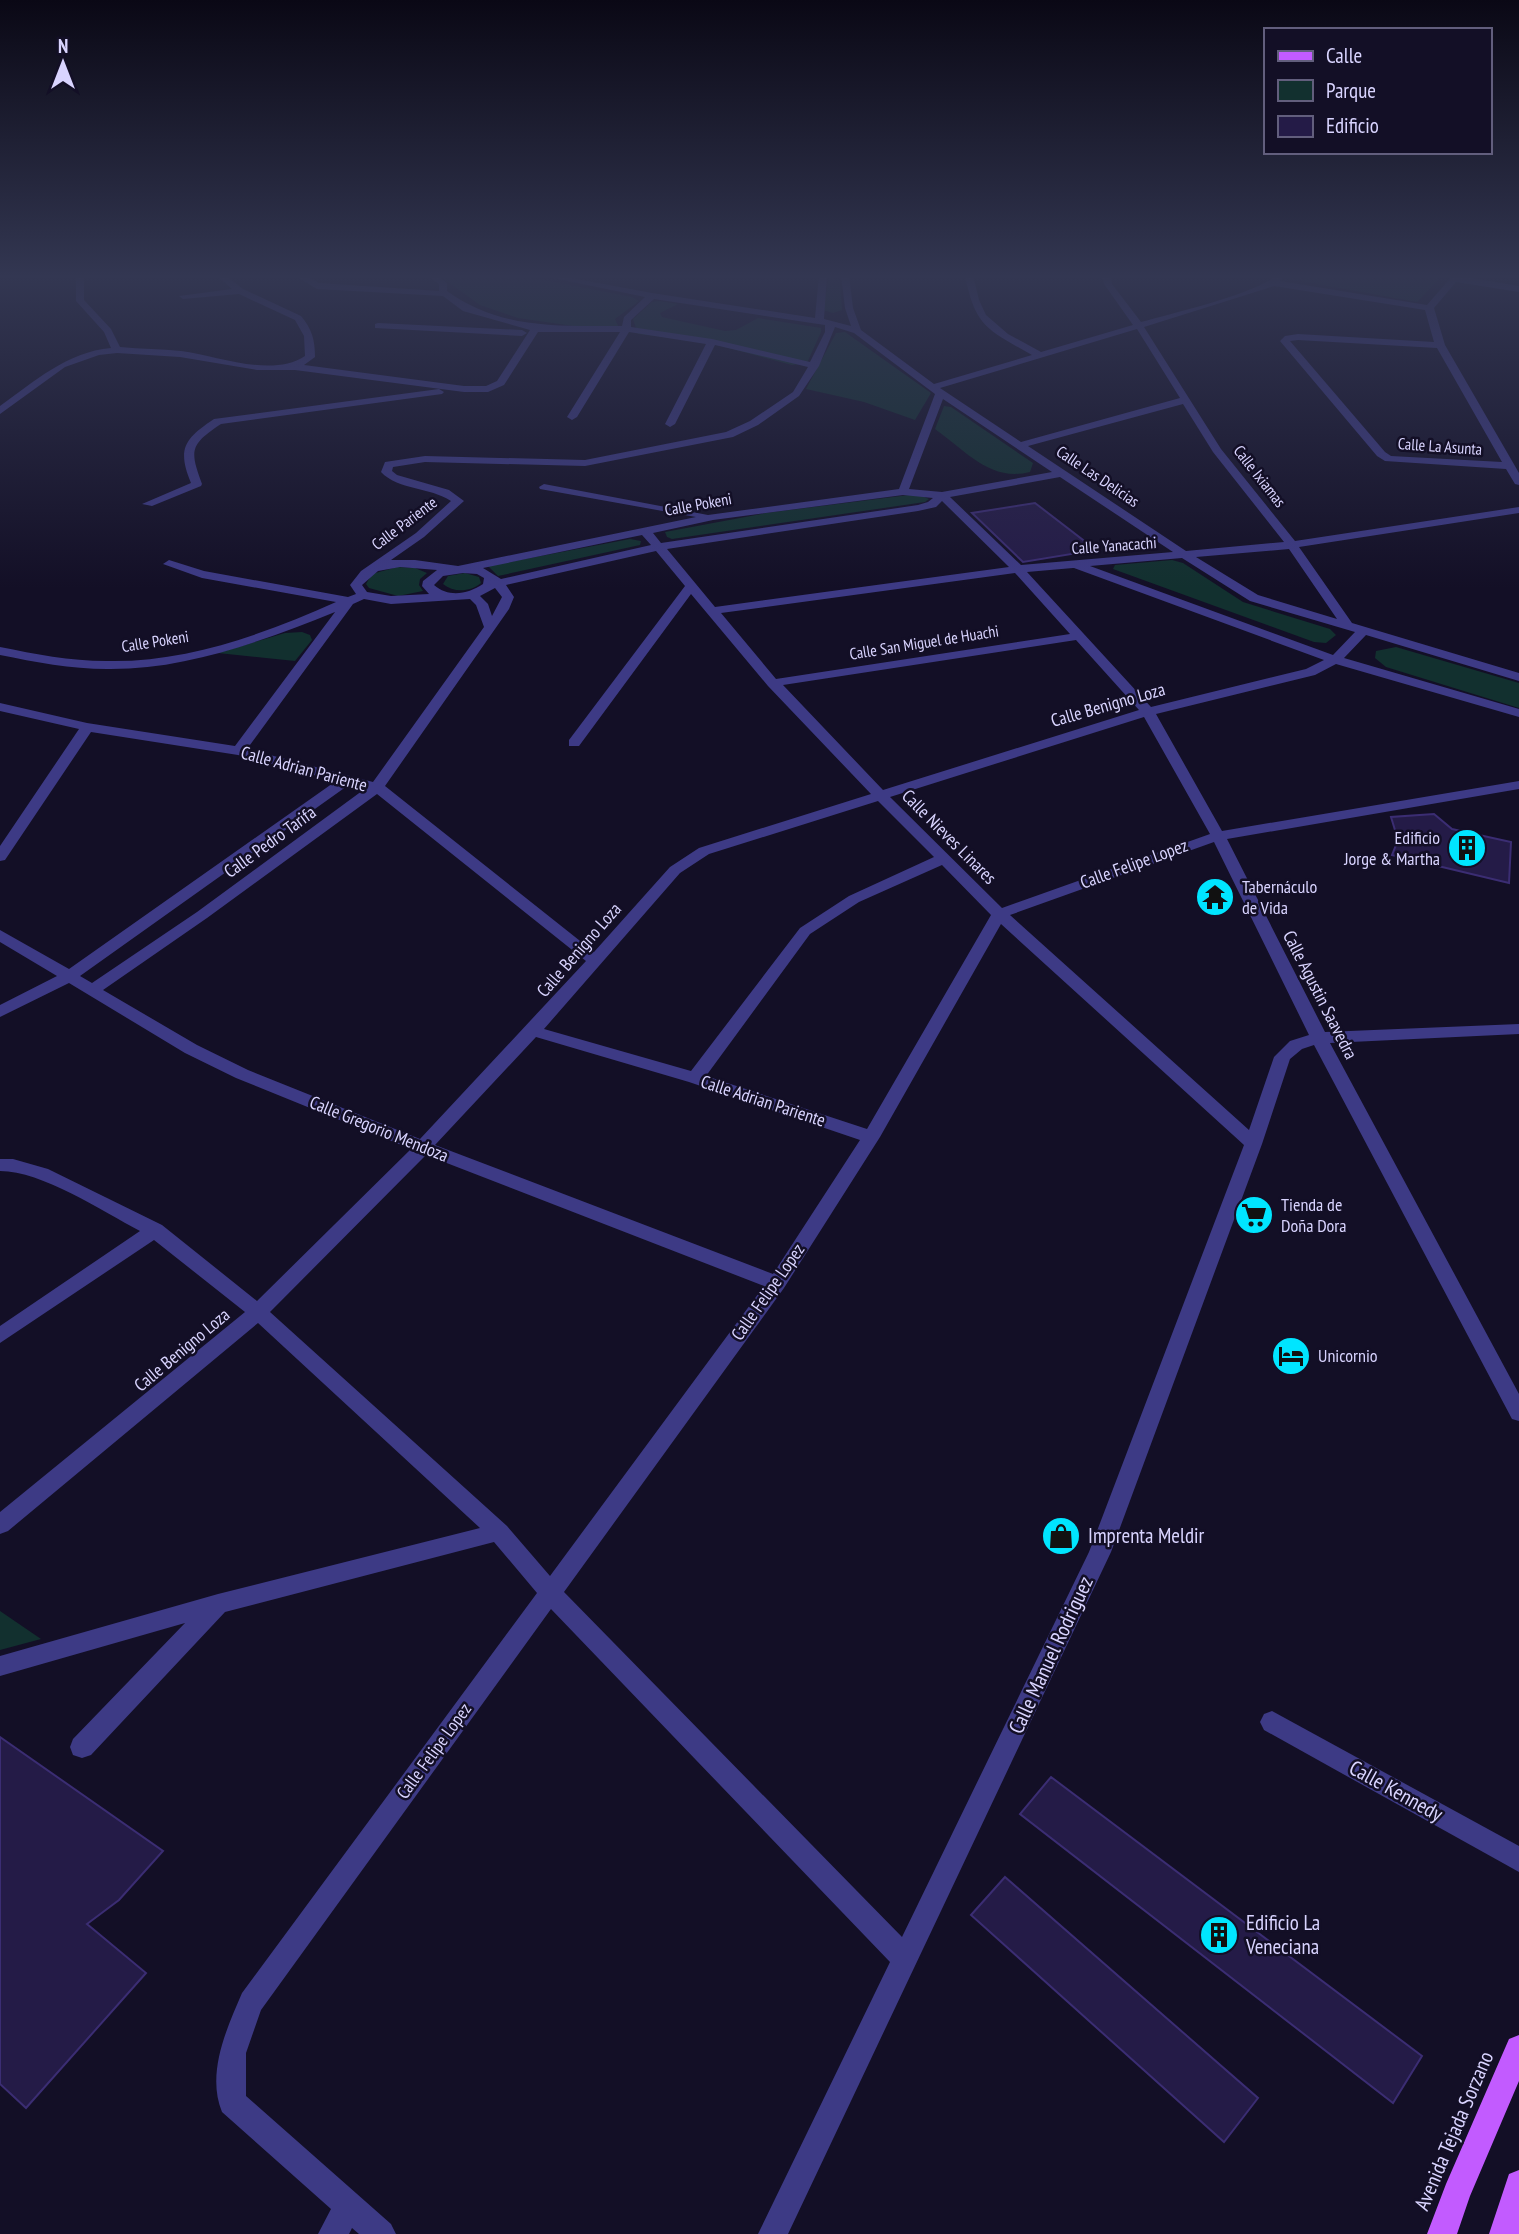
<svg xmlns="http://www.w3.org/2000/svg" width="1519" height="2234" viewBox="0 0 1519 2234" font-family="'PT Sans Narrow',sans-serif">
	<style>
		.green { fill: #12302f }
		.building { fill: #241b47; stroke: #3b2d73; stroke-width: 2 }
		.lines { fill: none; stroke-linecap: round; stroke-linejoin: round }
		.minor { fill: #3d3a85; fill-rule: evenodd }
		.major { fill: #c25bff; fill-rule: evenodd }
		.labels { text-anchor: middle; stroke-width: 5; stroke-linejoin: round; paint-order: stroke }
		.far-street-label { font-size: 16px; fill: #d9d4ff; stroke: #130f26 }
		.street-label { font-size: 18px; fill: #d9d4ff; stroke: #130f26 }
		.poi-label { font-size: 18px; fill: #d9d4ff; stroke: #130f26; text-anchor: start }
		.near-poi-label { font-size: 21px; fill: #d9d4ff; stroke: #130f26; text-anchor: start }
		.near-street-label { font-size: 21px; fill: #d9d4ff; stroke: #130f26 }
	</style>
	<rect width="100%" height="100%" fill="#130f26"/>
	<!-- green -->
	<g class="green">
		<path d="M438,275H518L632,297L639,301L615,319L620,330L615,332L518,318L480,305Z"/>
		<path d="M1289,275H1443L1417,302L1284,278Z"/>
		<path d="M829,277L840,280L842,310L833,313L823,310Z"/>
		<path d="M659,301L678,304L660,313L662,317L725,331L736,330L758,318L815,327L821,328V332L807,363L792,365L706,342L638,334L633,319L652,302Z"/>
		<path d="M845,332L931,393L915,420L864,402L806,389L836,333Z"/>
		<path d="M944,406L951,407L1033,463L1030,472C990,482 966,451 935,429Z"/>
		<path d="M917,494L929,499L925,502L672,539L667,537L665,532L766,513Z"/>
		<path d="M630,539L641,541L640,545L498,576L488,566Z"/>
		<path d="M1172,560L1183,563L1243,602L1330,629L1336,635L1326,643L1314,642L1113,569L1115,565Z"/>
		<path d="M397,567L415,568L427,573L420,579L419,585L423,591L398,596L369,588L366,584L372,574Z"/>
		<path d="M465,573L479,577L481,583C470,592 454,593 443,584L448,576Z"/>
		<path d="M302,632L310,635L312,640L295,661L218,653L285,633Z"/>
		<path d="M1396,647L1519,683V708L1386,667L1375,658L1376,651Z"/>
		<path d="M0,1611L41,1639L0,1650Z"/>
	</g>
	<!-- building -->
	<g class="building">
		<path d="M1035,503L1096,550L1023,562L972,513Z"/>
		<path d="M1434,814L1452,829L1511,842L1509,883L1392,855L1398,840L1391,817Z"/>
		<path d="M0,1737L163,1851L119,1900L87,1924L146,1973L26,2108L0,2084Z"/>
		<path d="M1051,1777L1422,2056L1393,2103L1020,1814Z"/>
		<path d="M1005,1877L1258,2098L1224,2142L971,1915Z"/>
	</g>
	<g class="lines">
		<!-- minor -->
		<g class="minor">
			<path d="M76,275H84V300L111,329L120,347C141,349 161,349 181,351C218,356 272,378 305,356L304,336L295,320L239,294L183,299L179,296L232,289L216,275H225L243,289L301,316C312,329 315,340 315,357L304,365L464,386H486L497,381L530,330L463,311L443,296L317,289L294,275H304L319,283L439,291V284L427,275H436L447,283V291C501,330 559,326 622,326L624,317L645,297L539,275H555L652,293L815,318L819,275H827L824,319L851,326L845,308L841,275H849L853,308L861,330L934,384L1032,355C988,330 975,327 965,275H973L979,300L986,315L1008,334L1041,352L1133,325L1104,284L1102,275H1110L1112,284L1141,322C1173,313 1255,294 1277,275H1286L1280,281L1427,305L1453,275L1519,286V292L1456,282L1434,308L1445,345L1519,473V485L1515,484L1506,469L1385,461L1377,456L1280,341L1285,336L1298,334L1434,342L1425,310L1274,286L1144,327L1221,449L1295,541L1519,507V513L1299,547L1352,623L1519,673V681L1366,635L1344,658L1519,709V717L1336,664L1315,675L1156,714L1222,831L1519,781V789L1227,839L1325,1032L1519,1024V1034L1330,1043L1519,1394V1421L1512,1419L1314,1045L1302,1049L1290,1059L1262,1144L1111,1552L788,2234H758L890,1962L551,1609L261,2010L246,2053V2096L391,2224L396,2234H359L352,2228L349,2234H318L331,2209L222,2112C206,2073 227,2028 242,1993L537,1593L494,1542L225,1612L91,1755L82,1758L73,1755L70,1747L73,1739L185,1623L0,1676V1656L218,1594L480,1528L258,1323L8,1531L0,1534V1512L245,1312L154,1240L0,1343V1326L140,1231C102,1211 42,1171 0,1171V1159H13L48,1169L162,1225L257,1301L411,1149L236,1078L185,1053L69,983L0,1017V1005L57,976L0,942V930L69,969L336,781L238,755L91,732L5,860L0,861V846L79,729L0,711V703L87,723L235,746L335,612C263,641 185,670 107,669C71,669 35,662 0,655V647C35,654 70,661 106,661C185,663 265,634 336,602L202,578L163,564L169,560L204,571L348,597L356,594L350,585L361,571L416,533L451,501C430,487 398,490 381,472L385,462L425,456L585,460L726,432L750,421L793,392L808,367L715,345L675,424L670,427L665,424L706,344L629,332L577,417L572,420L567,417L620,332H538L504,385L488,392H464L295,370H257L180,357L117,353L99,355L65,367L0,414V406C35,381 67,352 111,348L104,332L76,301ZM654,299L825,325V332L810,362L712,339L631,327V320ZM835,327L854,333L935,394L899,489L708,515L544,484L539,487L540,489L696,517L458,566L415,560H391L424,537L464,501L449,490L397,475L392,471L393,467L425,462L585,466L733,437L758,425L799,396L819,366ZM1137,329L1180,398L1021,442L940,388ZM1298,340L1437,348L1502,462L1391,456L1385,452L1290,341ZM943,399L1052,472L942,492L909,489ZM1183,404L1213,452L1284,542L1186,551L1028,446ZM1060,477L1173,552L1021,565L950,497ZM903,495L933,498L928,502L918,505L661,543L653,533L713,520ZM942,501L1009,567L715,607L667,549L918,511L936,507ZM642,535L651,545L501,579L483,568ZM1289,549L1337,619L1258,595L1196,557ZM656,551L685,586L569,740V746H579L691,594L768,686L871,794L699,848L670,867L594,952L385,786L509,609L514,597L506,585ZM1182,558L1250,601L1355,632L1333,655L1090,566ZM400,567L437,570L423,581L422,586L429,594L391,596L367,592L362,585L378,571ZM1073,568H1074L1324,660L1306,669L1151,707L1027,572ZM463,573L477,574L484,578L483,584C468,594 449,598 434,585L443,576ZM1015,573L1070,634L776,679L721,613ZM495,588L502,597L492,616L488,604L480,596ZM364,599L391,604L470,599L476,605L484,627L373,782L247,749L353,604ZM1076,640L1139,710L883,790L783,685ZM1144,717L1210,834L1002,908L890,797ZM350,784L366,788L197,912L92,983L80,976ZM377,794L586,961L420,1139L248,1070L197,1045L103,990L207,918ZM878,801L934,857L849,896L800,928L691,1071L544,1029L680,873L709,854ZM1214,842L1309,1035L1290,1041L1274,1057L1249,1130L1010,915ZM942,865L991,915L867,1129L706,1076L810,934L859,902ZM1001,924L1244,1145L1089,1552L902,1937L564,1592L784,1288L880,1137ZM536,1037L689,1082L860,1140L773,1274L435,1145ZM426,1155L764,1286L550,1576L507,1526L270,1312Z"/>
			<path d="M378,323L522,330L527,333L522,336L375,328V324Z"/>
			<path d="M439,389L444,392L442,394L221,424C189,445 190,451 202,484L201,486L152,506L142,504L191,483C177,449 184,439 214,419Z"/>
			<path d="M1272,1711L1519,1846V1872L1264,1730L1260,1722L1264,1714Z"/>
		</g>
		<!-- major -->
		<g class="major">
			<path d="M1519,2035V2081L1470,2196L1457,2234H1427L1446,2184L1509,2039Z"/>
			<path d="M1519,2170V2234H1489L1509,2174Z"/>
		</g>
	</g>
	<!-- sky -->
	<linearGradient id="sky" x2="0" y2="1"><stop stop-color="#0a0815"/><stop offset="0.47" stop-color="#333752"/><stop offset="1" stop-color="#333752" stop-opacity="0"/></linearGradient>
	<rect width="1519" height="588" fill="url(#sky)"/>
	<!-- icons -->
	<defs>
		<symbol id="building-disc" viewBox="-11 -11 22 22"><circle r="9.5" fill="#00e5ff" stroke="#130f26"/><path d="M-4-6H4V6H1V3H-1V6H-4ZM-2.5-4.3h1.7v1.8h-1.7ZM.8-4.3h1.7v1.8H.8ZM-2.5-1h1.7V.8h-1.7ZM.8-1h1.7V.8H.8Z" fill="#111"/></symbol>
		<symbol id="temple-disc" viewBox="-11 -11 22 22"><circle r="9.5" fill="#00e5ff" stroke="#130f26"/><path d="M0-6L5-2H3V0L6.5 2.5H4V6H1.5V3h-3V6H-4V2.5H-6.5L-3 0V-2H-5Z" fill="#111"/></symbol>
		<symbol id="supermarket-disc" viewBox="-11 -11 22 22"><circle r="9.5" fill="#00e5ff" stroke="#130f26"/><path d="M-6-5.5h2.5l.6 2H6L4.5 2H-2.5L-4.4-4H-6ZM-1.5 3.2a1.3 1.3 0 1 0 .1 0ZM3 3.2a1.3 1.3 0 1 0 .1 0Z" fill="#111"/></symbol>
		<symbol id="hotel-disc" viewBox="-11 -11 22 22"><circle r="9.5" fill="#00e5ff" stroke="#130f26"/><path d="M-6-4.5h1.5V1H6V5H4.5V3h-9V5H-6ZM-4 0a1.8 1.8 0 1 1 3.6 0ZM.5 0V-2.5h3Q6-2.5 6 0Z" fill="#111"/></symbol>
		<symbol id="shop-disc" viewBox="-11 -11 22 22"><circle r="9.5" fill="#00e5ff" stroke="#130f26"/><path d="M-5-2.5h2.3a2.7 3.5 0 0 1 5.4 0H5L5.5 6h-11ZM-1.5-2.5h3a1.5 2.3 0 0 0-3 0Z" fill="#111"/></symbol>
	</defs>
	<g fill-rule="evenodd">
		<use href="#building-disc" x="1445" y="826" width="44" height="44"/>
		<use href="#temple-disc" x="1193" y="875" width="44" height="44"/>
		<use href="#supermarket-disc" x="1232" y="1193" width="44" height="44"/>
		<use href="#hotel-disc" x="1269" y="1334" width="44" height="44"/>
		<use href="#shop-disc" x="1039" y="1514" width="44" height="44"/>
		<use href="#building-disc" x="1197" y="1913" width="44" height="44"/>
	</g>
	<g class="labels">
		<!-- far-street labels -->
		<g class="far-street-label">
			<text transform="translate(1440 446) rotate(4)" y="6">Calle La Asunta</text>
			<text transform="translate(1098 476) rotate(34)" y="6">Calle Las Delicias</text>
			<text transform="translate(1260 476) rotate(52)" y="6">Calle Ixiamas</text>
			<text transform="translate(698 504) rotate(-10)" y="6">Calle Pokeni</text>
			<text transform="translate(404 523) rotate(-37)" y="6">Calle Pariente</text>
			<text transform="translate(1114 545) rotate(-4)" y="6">Calle Yanacachi</text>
			<text transform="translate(155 641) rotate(-9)" y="6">Calle Pokeni</text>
			<text transform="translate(924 642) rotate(-9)" y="6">Calle San Miguel de Huachi</text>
		</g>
		<!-- street labels -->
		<g class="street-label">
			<text transform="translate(1108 705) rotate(-16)" y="6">Calle Benigno Loza</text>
			<text transform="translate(304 769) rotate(15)" y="6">Calle Adrian Pariente</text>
			<text transform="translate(949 837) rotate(45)" y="6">Calle Nieves Linares</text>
			<text transform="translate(270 842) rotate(-36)" y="6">Calle Pedro Tarifa</text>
			<text transform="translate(1134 864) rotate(-20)" y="6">Calle Felipe Lopez</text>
			<text transform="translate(579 950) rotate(-49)" y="6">Calle Benigno Loza</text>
			<text transform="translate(1320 995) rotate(63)" y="6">Calle Agustin Saavedra</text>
			<text transform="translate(763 1101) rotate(18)" y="6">Calle Adrian Pariente</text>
			<text transform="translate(379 1129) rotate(22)" y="6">Calle Gregorio Mendoza</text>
			<text transform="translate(768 1292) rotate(-55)" y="6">Calle Felipe Lopez</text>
			<text transform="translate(182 1350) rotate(-40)" y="6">Calle Benigno Loza</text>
			<text transform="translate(434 1751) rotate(-54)" y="6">Calle Felipe Lopez</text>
		</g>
		<!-- poi labels -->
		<g class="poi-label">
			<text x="1440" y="844" text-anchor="end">Edificio<tspan x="1440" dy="21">Jorge &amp; Martha</tspan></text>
			<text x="1242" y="893">Tabernáculo<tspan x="1242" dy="21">de Vida</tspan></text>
			<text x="1281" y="1211">Tienda de<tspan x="1281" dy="21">Doña Dora</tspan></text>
			<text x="1318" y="1362">Unicornio</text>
		</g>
		<!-- near-poi labels -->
		<g class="near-poi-label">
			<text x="1088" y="1543">Imprenta Meldir</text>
			<text x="1246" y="1930">Edificio La<tspan x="1246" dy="24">Veneciana</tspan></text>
		</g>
		<!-- near-street labels -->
		<g class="near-street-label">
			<text transform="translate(1051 1655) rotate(-65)" y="7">Calle Manuel Rodriguez</text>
			<text transform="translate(1396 1791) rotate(29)" y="7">Calle Kennedy</text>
			<text transform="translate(1454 2131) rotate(-67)" y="7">Avenida Tejada Sorzano</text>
		</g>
	</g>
	<!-- legend -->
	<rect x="1264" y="28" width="228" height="126" fill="#130f26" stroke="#625e7d" stroke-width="2"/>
	<rect x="1278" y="51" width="35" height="10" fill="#c25bff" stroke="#625e7d" stroke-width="2"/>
	<text x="1326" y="63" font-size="21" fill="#d9d4ff">Calle</text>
	<rect x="1278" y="80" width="35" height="21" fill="#12302f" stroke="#625e7d" stroke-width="2"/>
	<text x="1326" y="98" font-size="21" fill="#d9d4ff">Parque</text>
	<rect x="1278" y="116" width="35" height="21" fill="#241b47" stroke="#625e7d" stroke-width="2"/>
	<text x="1326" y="133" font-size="21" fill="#d9d4ff">Edificio</text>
	<!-- north arrow -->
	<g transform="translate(63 63)" stroke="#130f26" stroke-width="5" paint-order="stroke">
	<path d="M0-5L12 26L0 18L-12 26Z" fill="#d9d4ff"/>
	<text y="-10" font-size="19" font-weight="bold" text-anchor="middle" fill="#d9d4ff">N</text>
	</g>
</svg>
